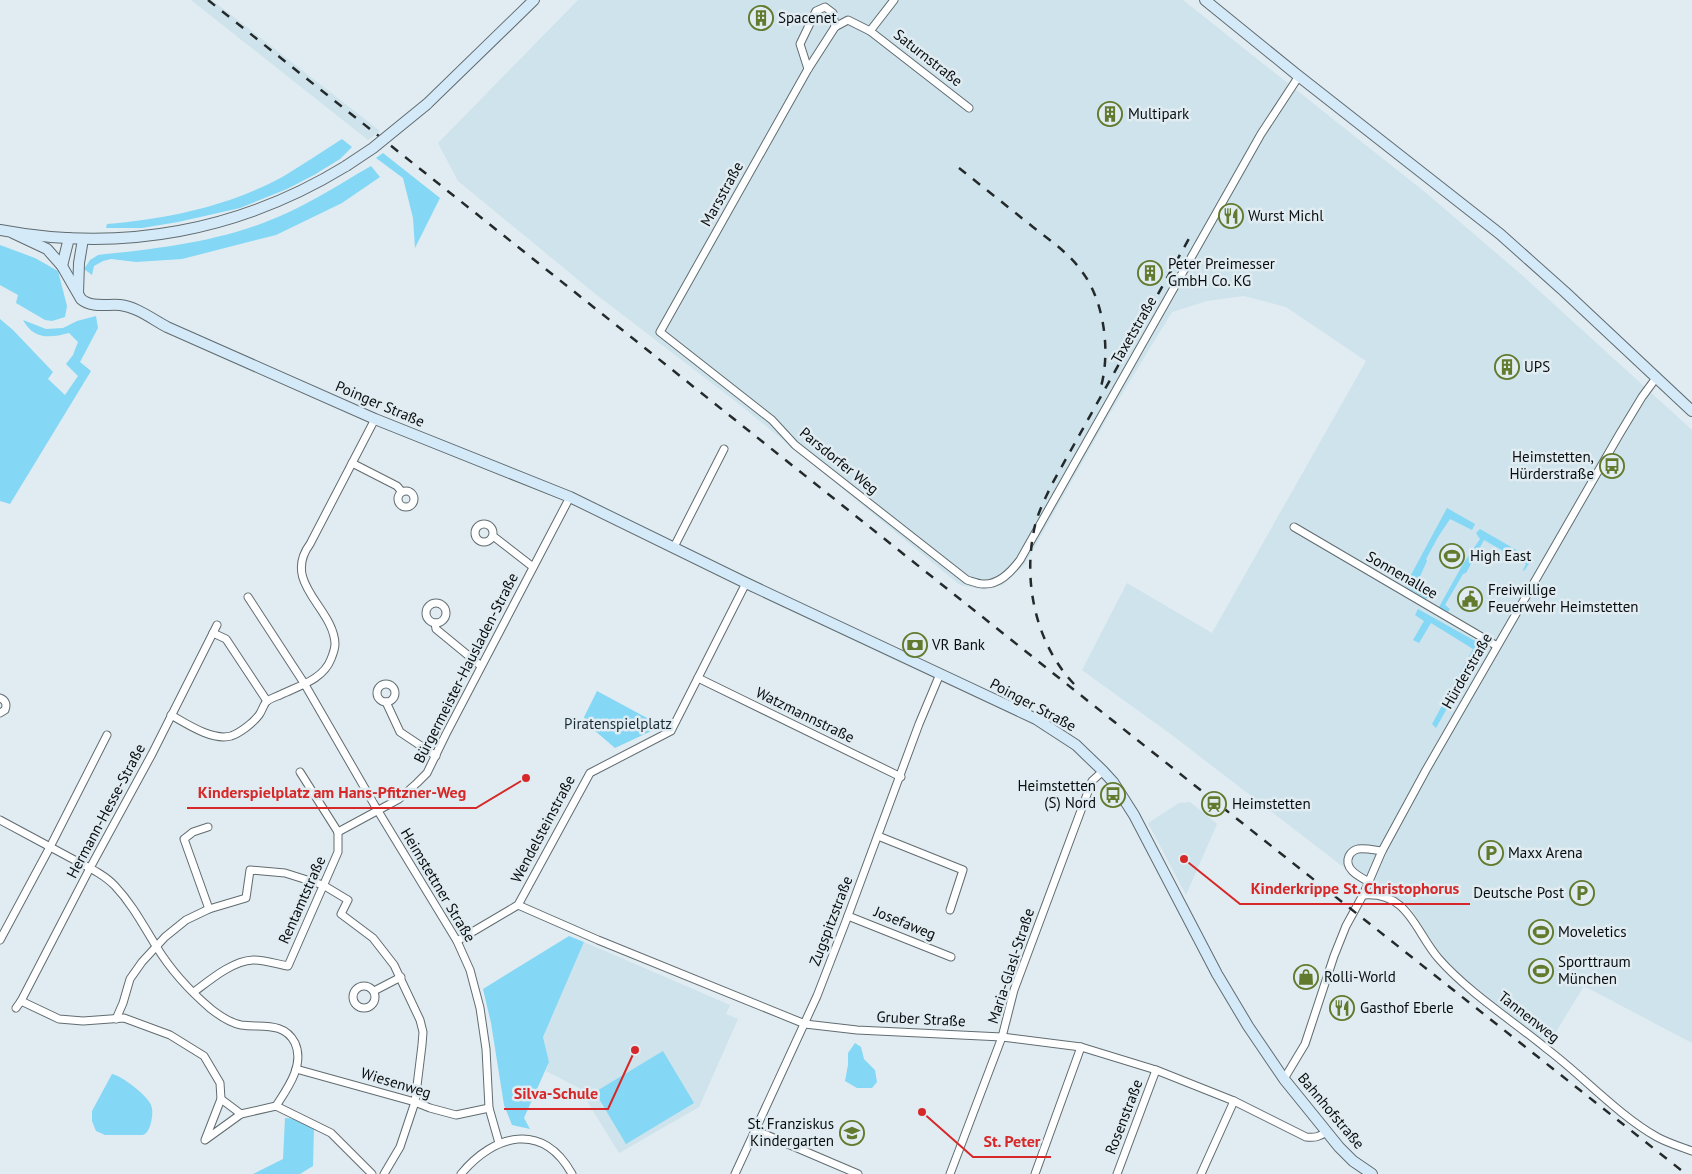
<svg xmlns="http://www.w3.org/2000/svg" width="1692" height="1174" viewBox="0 0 1692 1174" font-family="'PT Sans',sans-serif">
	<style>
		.built { fill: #cee3eb }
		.green { fill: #84d7f5 }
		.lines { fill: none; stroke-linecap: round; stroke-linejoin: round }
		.street-casing { stroke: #616c70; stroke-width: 9 }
		.secondary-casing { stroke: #616c70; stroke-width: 12 }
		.street { stroke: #fff; stroke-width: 7 }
		.secondary { stroke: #d5eaf9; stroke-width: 10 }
		.rail { stroke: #24292b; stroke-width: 2.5; stroke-dasharray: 9 9; stroke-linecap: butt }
		.secondary-bridge-casing { stroke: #616c70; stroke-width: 12; stroke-linecap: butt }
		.secondary-bridge { stroke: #d5eaf9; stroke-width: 10 }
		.labels { text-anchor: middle; stroke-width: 5; stroke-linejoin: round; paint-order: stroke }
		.poi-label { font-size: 15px; fill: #090d0f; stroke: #e0ecf1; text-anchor: start }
		.street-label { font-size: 15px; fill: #090d0f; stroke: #e0ecf1 }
		.park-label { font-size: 15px; fill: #1a2e35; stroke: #e0ecf1 }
		.leader { fill: none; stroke: #d62828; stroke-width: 2 }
		.callout-dot { fill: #d62828; stroke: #e0ecf1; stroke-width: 2 }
		.callout-label { font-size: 16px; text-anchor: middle; font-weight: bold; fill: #d62828; stroke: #e0ecf1; stroke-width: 5; stroke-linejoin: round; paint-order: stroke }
	</style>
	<rect width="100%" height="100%" fill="#e0ecf1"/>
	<!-- built -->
	<g class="built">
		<path d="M191,0H212L380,131L368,140Z"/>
		<path d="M578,0H1183L1426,193L1523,276L1692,430V1043L1584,986L1548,1045L1460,977L1442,958L1410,907L1386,894L1373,890L1172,735L1082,670L1127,583L1212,633L1366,361L1286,307L1244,296L1207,301L1172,312L1109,415L1025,564L1003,585L980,589L960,585L739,404L593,292L458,181L438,143Z"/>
		<path d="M1190,802L1217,824L1186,895L1148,823L1179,803Z"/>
		<path d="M584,942L730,1005L726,1014L738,1019L699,1107L619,1153L579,1088L546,1071L549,1062L543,1037Z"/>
	</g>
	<!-- green -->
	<g class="green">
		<path d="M342,139L352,147L340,159L314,175L287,189L240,208L178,222L142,228H106L107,224C167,219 230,206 284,176C304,164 323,151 342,139Z"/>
		<path d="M383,153L440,198L415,248L413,218L403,178L376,158Z"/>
		<path d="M371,166L380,177L342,203L276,235L182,259L136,262L111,259L103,261L94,266L92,275L84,269L90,260L98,255C154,249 210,243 263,223C302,209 336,186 371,166Z"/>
		<path d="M0,245L35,258L58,271L67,306L65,317L52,321L45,320L16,303L18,295L0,285Z"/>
		<path d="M96,316L98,328L80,362L91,371L10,504L0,501V319L13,330L53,372L48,379L65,395L78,376L66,364L73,355L78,342L69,333C50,338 34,340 23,320L46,329L63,328L77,321Z"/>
		<path d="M1447,508L1475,524L1472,530L1450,519L1438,537L1426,559L1427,561L1416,585L1430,594L1426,599L1405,586Z"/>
		<path d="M1480,529L1532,559L1524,571L1523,570L1526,564L1484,540L1466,573L1463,574L1445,605L1450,609L1448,612L1439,607L1463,564L1480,539L1476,533Z"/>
		<path d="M1418,609L1477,642L1481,648L1436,728L1432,724L1473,649L1431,623L1419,643L1413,640L1424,621L1415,615Z"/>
		<path d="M597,691L662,726L615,748L587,724L584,717Z"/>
		<path d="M569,936L584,942L543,1037L549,1062L524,1118L530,1129L512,1125L504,1105L491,1023L483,989Z"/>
		<path d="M855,1043L861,1047L864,1059L875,1070L877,1082L872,1088H857L845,1081L848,1065V1053Z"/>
		<path d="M663,1051L694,1103L626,1144L595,1092Z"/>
		<path d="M112,1074C122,1076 144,1093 150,1103C154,1109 152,1120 150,1126C148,1131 147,1133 143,1135H105L96,1131L92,1121V1111Z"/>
		<path d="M285,1118L298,1119L314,1126L313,1166L300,1174H253L283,1159Z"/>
	</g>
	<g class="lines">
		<defs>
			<g id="street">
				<path d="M870,31L894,0"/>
				<path d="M808,69L800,44L816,11L825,7L833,13L835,27"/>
				<path d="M969,108L870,31L848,20L835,27L808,69L660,332L772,420L795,445L967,580C971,581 978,584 983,584C999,585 1011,572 1020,560L1261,134L1299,76"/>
				<path d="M352,463L397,486L402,492"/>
				<circle cx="406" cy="499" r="8"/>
				<circle cx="484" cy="533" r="9"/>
				<path d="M1294,527L1497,646"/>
				<path d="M493,536L533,567"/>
				<path d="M674,547L724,449"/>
				<path d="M248,597L304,683L378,811L457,941L470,970L480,1008L486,1049L489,1108L499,1143"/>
				<circle cx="436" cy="613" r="10"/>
				<path d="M435,623L436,629L481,666"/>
				<path d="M213,633L226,639L267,701"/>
				<path d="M698,678L901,777"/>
				<circle cx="386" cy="693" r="9"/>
				<path d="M0,698C6,700 7,705 5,710L0,713"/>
				<path d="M386,702L400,732L436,756"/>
				<path d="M171,715C187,724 212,741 231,736C240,733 253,723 259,715C262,711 263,706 266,702C269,699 275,697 280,695C298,686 323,680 331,659C333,654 335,649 335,644C334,608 281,583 310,544L375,419"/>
				<path d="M300,772L338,832"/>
				<path d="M0,820C22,832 45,844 67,856C83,865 103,873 115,886C132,904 143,925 156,946C170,969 191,992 211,1009C220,1016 230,1023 241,1025C261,1028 284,1021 295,1043C305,1065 287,1089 276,1106"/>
				<path d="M208,827L193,832L184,839L209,909"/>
				<path d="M338,832L399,799L417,783L427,773L446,734L570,497"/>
				<path d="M878,836L963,870L950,910"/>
				<path d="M1369,882C1360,877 1343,869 1349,856C1351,852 1354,850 1358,849C1366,848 1374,850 1382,851"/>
				<path d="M1363,895C1409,891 1415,932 1439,959C1468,992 1513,1021 1547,1049C1584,1077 1617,1114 1657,1137C1668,1143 1681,1147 1692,1151"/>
				<path d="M518,905L598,940L805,1024L857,1030L1002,1037L1081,1047L1156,1070L1234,1101L1306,1137C1315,1138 1319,1137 1326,1132"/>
				<path d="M848,916L951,957"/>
				<path d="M0,940L50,847L107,735"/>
				<path d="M457,941L518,905L590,773L671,731L746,583"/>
				<circle cx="364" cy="997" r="11"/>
				<path d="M374,991L401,977"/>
				<path d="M194,992C210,980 232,961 253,960C265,960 277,964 288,966L338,852V832"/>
				<path d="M21,1001L59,1019L83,1021L124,1018L170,1035L204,1056L220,1083L221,1099L205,1140L241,1114L276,1106L331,1133L372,1174"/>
				<path d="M16,1008L21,1001L90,868L152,754L217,625"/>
				<path d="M116,1019L123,1003L130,979L142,962L165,937L186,920L209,909L246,898L250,870L285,873L323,885L348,900L341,914L373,938L394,965L420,1020L423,1032L422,1045L415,1102L400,1147L384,1174"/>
				<path d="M296,1069L415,1102L430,1108L456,1115L489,1108"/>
				<path d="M1284,1079L1305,1044L1334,956L1346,926L1363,895L1382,851L1426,770L1619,435L1642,397L1656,378"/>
				<path d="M221,1099L241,1114"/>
				<path d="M755,1130L858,1174"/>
				<path d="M461,1174C494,1134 543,1121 572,1174"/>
				<path d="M735,1174L817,996L846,921L919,724L940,674"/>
				<path d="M950,1174L1002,1037L1014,990L1092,781L1103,771"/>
				<path d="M1035,1174L1081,1047"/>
				<path d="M1117,1174L1156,1070"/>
				<path d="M1201,1174L1234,1101"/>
			</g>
			<g id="secondary">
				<path d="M1205,0L1296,74L1500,234L1565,292L1692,411"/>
				<path d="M427,104L534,0"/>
				<path d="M0,230C122,253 240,231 346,166"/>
				<path d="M13,233L47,249L62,266L81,299C91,308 107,304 120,305C137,307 152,319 167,327L375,419L570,497L746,583L1036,719L1076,745L1103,771L1113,782L1134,815L1217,974L1248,1026L1284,1079L1339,1147L1353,1161L1372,1174"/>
				<path d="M62,266L69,238"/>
				<path d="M78,293L79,263L83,239"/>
			</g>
		</defs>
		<!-- street casing -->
		<use href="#street" class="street-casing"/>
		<!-- secondary casing -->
		<use href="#secondary" class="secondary-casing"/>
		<!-- street -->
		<use href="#street" class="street"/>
		<!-- secondary -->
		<use href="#secondary" class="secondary"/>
		<!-- rail -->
		<g class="rail">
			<path d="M208,0L1088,701L1686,1174"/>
			<path d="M959,168C983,187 1008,207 1033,227C1051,241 1070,254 1083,273C1105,303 1111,355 1100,390"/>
			<path d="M1074,684C1036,644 1023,583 1034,530C1037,514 1045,499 1052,484L1191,235"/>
		</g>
		<defs>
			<path id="secondary-bridge" d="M346,166L373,148L427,104"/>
		</defs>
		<!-- secondary-bridge casing -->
		<use href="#secondary-bridge" class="secondary-bridge-casing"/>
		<!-- secondary-bridge -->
		<use href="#secondary-bridge" class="secondary-bridge"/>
	</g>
	<!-- icons -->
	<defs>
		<symbol id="building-ring" viewBox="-11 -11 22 22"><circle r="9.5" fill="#e0ecf1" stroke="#617a2d" stroke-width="1.5"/><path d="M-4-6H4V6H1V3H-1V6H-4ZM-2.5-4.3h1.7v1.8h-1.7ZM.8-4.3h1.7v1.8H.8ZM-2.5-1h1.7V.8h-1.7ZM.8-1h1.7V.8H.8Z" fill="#617a2d"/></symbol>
		<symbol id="restaurant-ring" viewBox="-11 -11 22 22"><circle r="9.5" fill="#e0ecf1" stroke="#617a2d" stroke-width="1.5"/><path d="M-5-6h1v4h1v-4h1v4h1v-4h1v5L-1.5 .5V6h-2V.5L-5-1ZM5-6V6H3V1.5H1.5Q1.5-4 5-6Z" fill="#617a2d"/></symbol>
		<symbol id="bus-ring" viewBox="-11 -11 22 22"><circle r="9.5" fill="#e0ecf1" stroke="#617a2d" stroke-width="1.5"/><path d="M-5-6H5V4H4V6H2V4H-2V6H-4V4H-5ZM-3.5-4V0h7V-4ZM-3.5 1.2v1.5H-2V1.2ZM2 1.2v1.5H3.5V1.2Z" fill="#617a2d"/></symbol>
		<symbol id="stadium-ring" viewBox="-11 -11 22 22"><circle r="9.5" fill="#e0ecf1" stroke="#617a2d" stroke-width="1.5"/><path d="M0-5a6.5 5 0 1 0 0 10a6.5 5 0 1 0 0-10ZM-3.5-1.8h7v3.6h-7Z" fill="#617a2d"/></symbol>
		<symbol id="civic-ring" viewBox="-11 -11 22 22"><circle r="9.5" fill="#e0ecf1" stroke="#617a2d" stroke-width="1.5"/><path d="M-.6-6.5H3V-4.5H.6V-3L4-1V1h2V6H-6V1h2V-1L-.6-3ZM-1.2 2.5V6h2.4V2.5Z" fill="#617a2d"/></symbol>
		<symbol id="bank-ring" viewBox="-11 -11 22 22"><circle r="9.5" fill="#e0ecf1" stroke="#617a2d" stroke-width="1.5"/><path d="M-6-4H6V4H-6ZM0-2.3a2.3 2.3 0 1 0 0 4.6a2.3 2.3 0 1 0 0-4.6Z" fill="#617a2d"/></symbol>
		<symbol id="station-ring" viewBox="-11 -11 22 22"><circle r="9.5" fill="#e0ecf1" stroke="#617a2d" stroke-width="1.5"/><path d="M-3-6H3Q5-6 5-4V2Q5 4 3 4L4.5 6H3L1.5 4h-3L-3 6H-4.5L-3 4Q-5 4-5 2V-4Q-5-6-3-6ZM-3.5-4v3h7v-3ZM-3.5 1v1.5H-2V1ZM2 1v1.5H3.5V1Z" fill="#617a2d"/></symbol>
		<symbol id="parking-ring" viewBox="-11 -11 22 22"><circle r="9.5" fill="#e0ecf1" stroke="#617a2d" stroke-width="1.5"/><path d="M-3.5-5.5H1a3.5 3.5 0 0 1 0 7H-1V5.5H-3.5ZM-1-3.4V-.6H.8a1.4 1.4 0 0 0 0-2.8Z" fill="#617a2d"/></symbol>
		<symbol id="shop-ring" viewBox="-11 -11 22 22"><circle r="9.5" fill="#e0ecf1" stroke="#617a2d" stroke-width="1.5"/><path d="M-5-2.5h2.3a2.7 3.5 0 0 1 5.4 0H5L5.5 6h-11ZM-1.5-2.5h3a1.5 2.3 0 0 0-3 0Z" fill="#617a2d"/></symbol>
		<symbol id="school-ring" viewBox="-11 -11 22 22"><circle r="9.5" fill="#e0ecf1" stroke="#617a2d" stroke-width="1.5"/><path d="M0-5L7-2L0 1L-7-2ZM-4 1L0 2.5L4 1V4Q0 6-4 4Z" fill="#617a2d"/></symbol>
	</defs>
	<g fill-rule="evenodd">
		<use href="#building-ring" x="747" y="4" width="28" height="28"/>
		<use href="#building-ring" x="1096" y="100" width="28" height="28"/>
		<use href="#restaurant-ring" x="1217" y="202" width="28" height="28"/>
		<use href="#building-ring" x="1136" y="259" width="28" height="28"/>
		<use href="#building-ring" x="1493" y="353" width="28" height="28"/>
		<use href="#bus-ring" x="1598" y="452" width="28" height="28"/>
		<use href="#stadium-ring" x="1438" y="542" width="28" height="28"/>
		<use href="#civic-ring" x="1456" y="585" width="28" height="28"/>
		<use href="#bank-ring" x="901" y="631" width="28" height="28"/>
		<use href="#bus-ring" x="1099" y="781" width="28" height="28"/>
		<use href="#station-ring" x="1200" y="790" width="28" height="28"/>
		<use href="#parking-ring" x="1477" y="839" width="28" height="28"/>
		<use href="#parking-ring" x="1568" y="879" width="28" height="28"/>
		<use href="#stadium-ring" x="1527" y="918" width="28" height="28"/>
		<use href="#stadium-ring" x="1527" y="957" width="28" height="28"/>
		<use href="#shop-ring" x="1292" y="963" width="28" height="28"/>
		<use href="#restaurant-ring" x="1328" y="994" width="28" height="28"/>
		<use href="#school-ring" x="838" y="1119" width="28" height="28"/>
	</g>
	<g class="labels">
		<!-- poi labels -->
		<g class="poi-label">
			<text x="778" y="23">Spacenet</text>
			<text x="1128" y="119">Multipark</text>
			<text x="1248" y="221">Wurst Michl</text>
			<text x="1168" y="269">Peter Preimesser<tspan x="1168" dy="17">GmbH Co. KG</tspan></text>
			<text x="1524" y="372">UPS</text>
			<text x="1594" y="462" text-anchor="end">Heimstetten,<tspan x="1594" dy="17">Hürderstraße</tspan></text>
			<text x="1470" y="561">High East</text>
			<text x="1488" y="595">Freiwillige<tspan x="1488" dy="17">Feuerwehr Heimstetten</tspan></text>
			<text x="932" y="650">VR Bank</text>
			<text x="1096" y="791" text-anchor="end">Heimstetten<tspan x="1096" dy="17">(S) Nord</tspan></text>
			<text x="1232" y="809">Heimstetten</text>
			<text x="1508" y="858">Maxx Arena</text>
			<text x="1564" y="898" text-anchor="end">Deutsche Post</text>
			<text x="1558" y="937">Moveletics</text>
			<text x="1558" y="967">Sporttraum<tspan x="1558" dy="17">München</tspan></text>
			<text x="1324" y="982">Rolli-World</text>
			<text x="1360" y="1013">Gasthof Eberle</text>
			<text x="834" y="1129" text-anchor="end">St. Franziskus<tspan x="834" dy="17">Kindergarten</tspan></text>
		</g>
		<!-- street labels -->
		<g class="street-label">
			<text transform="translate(928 58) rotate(38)" y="5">Saturnstraße</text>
			<text transform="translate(722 194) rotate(-61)" y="5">Marsstraße</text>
			<text transform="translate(1134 330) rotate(-60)" y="5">Taxetstraße</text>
			<text transform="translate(380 404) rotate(23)" y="5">Poinger Straße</text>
			<text transform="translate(839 461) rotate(39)" y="5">Parsdorfer Weg</text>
			<text transform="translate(1402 575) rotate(30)" y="5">Sonnenallee</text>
			<text transform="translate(466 668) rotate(-63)" y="5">Bürgermeister-Hausladen-Straße</text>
			<text transform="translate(1467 671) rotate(-60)" y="5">Hürderstraße</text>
			<text transform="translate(1033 705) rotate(28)" y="5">Poinger Straße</text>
			<text transform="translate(805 715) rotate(26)" y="5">Watzmannstraße</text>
			<text transform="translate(106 811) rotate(-62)" y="5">Hermann-Hesse-Straße</text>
			<text transform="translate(543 829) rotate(-62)" y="5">Wendelsteinstraße</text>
			<text transform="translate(438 885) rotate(59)" y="5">Heimstettner Straße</text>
			<text transform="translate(302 900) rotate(-66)" y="5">Rentamtstraße</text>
			<text transform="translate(831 921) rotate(-69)" y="5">Zugspitzstraße</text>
			<text transform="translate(905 923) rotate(22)" y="5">Josefaweg</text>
			<text transform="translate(1011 966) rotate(-72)" y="5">Maria-Glasl-Straße</text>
			<text transform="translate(1529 1017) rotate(38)" y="5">Tannenweg</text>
			<text transform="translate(921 1019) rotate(3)" y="5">Gruber Straße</text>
			<text transform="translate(396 1083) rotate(17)" y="5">Wiesenweg</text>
			<text transform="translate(1331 1111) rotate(50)" y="5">Bahnhofstraße</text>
			<text transform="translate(1124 1117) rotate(-69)" y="5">Rosenstraße</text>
		</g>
		<!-- park labels -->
		<g class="park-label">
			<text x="618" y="729">Piratenspielplatz</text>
		</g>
	</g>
	<!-- callouts -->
	<path class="leader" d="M526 778L476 808H187M1184 859L1240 904H1470M635 1050L608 1109H504M922 1112L973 1157H1051"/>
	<g class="callout-dot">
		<circle cx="526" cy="778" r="5"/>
		<circle cx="1184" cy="859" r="5"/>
		<circle cx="635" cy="1050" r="5"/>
		<circle cx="922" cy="1112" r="5"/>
	</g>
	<g class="callout-label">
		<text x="332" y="798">Kinderspielplatz am Hans-Pfitzner-Weg</text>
		<text x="1355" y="894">Kinderkrippe St. Christophorus</text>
		<text x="556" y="1099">Silva-Schule</text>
		<text x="1012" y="1147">St. Peter</text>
	</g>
</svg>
